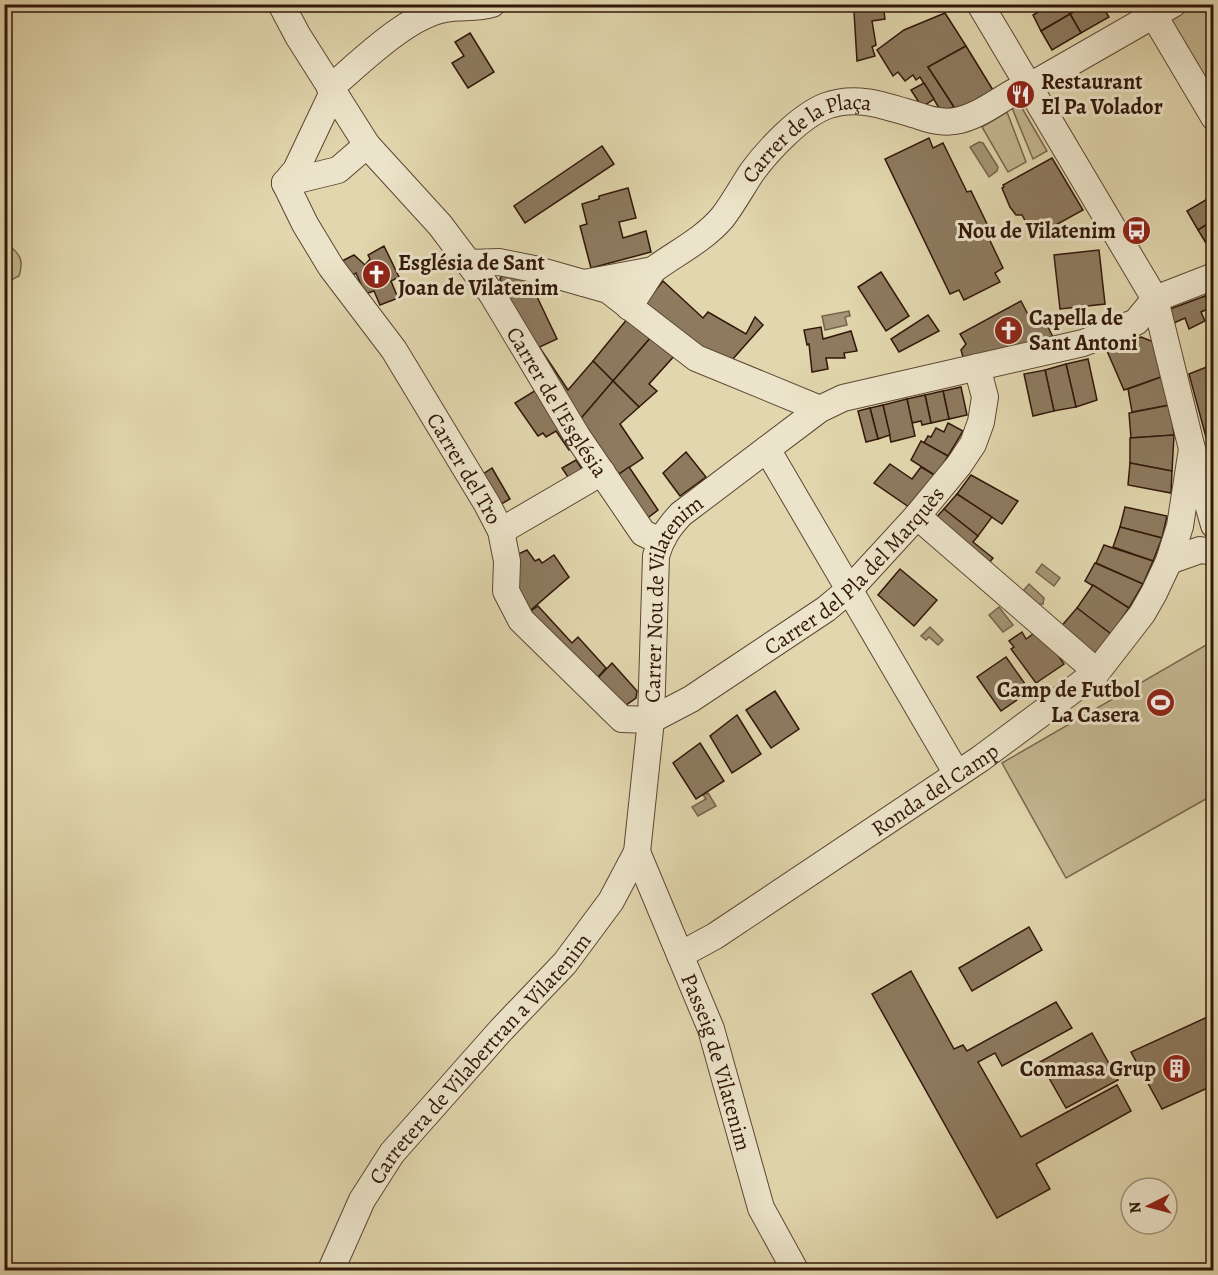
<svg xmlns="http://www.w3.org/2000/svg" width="1218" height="1275" viewBox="0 0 1218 1275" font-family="Alegreya,serif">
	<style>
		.green { fill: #c3b691; stroke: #7a664e; stroke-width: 1.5 }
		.water { fill: #a59576; stroke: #77634b; stroke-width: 1.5 }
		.building { fill: #8d7a5f; stroke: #31170a; stroke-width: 1.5 }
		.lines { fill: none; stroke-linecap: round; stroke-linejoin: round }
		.minor-casing { stroke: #5d4733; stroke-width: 28 }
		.minor { stroke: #ece4ca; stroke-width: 26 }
		.labels { text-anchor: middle; stroke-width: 6; stroke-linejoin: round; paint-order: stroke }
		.poi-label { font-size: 22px; font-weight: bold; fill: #31170a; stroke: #ece4ca; text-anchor: start }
		.street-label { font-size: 22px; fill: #31170a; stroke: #ece4ca }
	</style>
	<rect width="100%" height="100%" fill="#e1d6ad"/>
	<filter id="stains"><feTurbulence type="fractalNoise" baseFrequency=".00333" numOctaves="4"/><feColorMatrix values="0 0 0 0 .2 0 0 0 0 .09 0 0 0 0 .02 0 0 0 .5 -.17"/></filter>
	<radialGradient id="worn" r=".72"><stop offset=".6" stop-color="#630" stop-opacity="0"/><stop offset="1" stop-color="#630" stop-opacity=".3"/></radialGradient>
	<!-- green -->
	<g class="green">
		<path d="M1195,5H1213V102L1167,21Z"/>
		<path d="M1019,103L1047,151L1033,159L1012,108Z"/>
		<path d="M1007,112L1026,162L1008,172L982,127Z"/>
		<path d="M11,247C22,256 23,263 19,276L5,283V248Z"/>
		<path d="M1213,641V795L1066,878L1002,763Z"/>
	</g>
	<!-- water -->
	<g class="water">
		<path d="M979,142L983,143L998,167L997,171L989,177L970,147Z"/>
		<path d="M849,311L850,316L845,317L847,325L825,330L822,316Z"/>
		<path d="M1042,564L1060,578L1054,586L1036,572Z"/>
		<path d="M1029,584L1044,598L1043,604H1038L1023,591Z"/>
		<path d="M999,607L1013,625L1003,632L989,615Z"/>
		<path d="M930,627L943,640L938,645L929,637L926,640L921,636Z"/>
		<path d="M708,793L716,806L698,816L692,807L706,799L703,795Z"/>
	</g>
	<!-- building -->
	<g class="building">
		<path d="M861,4H885L883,5L885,19L872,21L876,45L872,47L875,56L857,61L854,12Z"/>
		<path d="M1051,4H1065L1070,14L1041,31L1033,15Z"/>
		<path d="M1065,4H1087L1070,14Z"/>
		<path d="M1087,4H1101L1109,17L1081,33L1070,14Z"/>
		<path d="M945,13L966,46L928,67L954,107L941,111L920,77L916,80L913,75L905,81L898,72L893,76L877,50L904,30Z"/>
		<path d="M1070,14L1081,33L1052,50L1041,31Z"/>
		<path d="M470,33L494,72L468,88L452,63L464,56L455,42Z"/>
		<path d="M966,46L996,95L958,113L928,67Z"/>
		<path d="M924,83L934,99L922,107L911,90Z"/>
		<path d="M929,138L933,148L943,143L967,192L971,191L988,226L984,228L1003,268L995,273L1000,282L964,300L959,290L950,294L885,159Z"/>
		<path d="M602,146L614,164L525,223L514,206Z"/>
		<path d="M1052,158L1083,210L1034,237L1022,215H1016L1010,207L1002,188L1004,187L1003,185Z"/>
		<path d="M628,188L636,218L619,222L623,238L646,231L651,252L591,268L580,226L587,224L582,204L599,199V196Z"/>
		<path d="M1214,195V220L1198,230L1187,211Z"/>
		<path d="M1214,220V245L1209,248L1198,230Z"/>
		<path d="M384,246L399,277L391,281L398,298L380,305L374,291L365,294L356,273L346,279L334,265L354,255L365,265L370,259L368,255Z"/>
		<path d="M1099,250L1105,304L1060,309L1054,255Z"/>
		<path d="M504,270L530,282L557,339L531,351L500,279Z"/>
		<path d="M881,272L909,316L886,331L858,287Z"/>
		<path d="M663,281L703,318L708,312L746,334L755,317L763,325L724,369L641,308Z"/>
		<path d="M1214,293V314L1205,296Z"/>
		<path d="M1205,296L1210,308L1201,312L1205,321L1189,329L1185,318L1174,323L1170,309Z"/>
		<path d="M1021,301L1034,326L1046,323L1054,339L968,360L963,357L961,350L966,344L960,334Z"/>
		<path d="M928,315L939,331L899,352L891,339Z"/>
		<path d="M628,318L652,336L613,381L593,361Z"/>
		<path d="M821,327L823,339L851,331L857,351L844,353L845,358H826L828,369L812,372L809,344L807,345L804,330Z"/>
		<path d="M652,336L676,354L649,384L657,391L639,407L613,381Z"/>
		<path d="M1141,337L1154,342L1164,376L1124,390L1107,351Z"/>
		<path d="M540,348L568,390L593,361L613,381L577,423L531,351Z"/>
		<path d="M1088,359L1097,400L1076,407L1066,364Z"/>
		<path d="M1066,364L1076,407L1054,411L1045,370Z"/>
		<path d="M1214,364V434L1206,437L1189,374Z"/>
		<path d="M1045,370L1054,411L1033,416L1024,374Z"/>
		<path d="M1164,376L1170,405L1132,412L1128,389Z"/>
		<path d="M613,381L639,407L620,424L643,458L615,477L577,423Z"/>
		<path d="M541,387L577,445L569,450L556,431L546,437L543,433L538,436L515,403Z"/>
		<path d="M961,387L967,415L949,419L943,391Z"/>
		<path d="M943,391L949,419L931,423L925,395Z"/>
		<path d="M925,395L931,423L922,425L921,421L912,423L907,399Z"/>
		<path d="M907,399L915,436L891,442L883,405Z"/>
		<path d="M883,405L890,435L878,439L870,408Z"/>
		<path d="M1170,405L1174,435L1131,438L1129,413Z"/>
		<path d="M870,408L878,439L866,442L858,411Z"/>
		<path d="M948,423L963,431L948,456L924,443L928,436L931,437L936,428L944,432Z"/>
		<path d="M1214,434V453L1210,454L1206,437Z"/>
		<path d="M1174,435L1172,471L1130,463V438Z"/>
		<path d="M921,441L948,456L936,476L911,460Z"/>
		<path d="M686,452L706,477L680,496L663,473Z"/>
		<path d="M576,460L584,472L570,480L562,468Z"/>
		<path d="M1130,463L1172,471L1171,493L1128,485Z"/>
		<path d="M890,464L912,479L921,467L936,476L909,507L874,483Z"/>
		<path d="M629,467L658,510L645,520L615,477Z"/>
		<path d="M492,468L510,499L498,506L480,476Z"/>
		<path d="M971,475L1018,501L1002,524L957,494Z"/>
		<path d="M957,494L992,517L978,536L944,509Z"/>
		<path d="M1125,507L1167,516L1162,538L1120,527Z"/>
		<path d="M944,509L978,536L973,542L993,558L987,565L932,522Z"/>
		<path d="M1120,527L1162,538L1153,561L1113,547Z"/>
		<path d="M1104,545L1153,561L1143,584L1096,563Z"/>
		<path d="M527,550L535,561L539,559L542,563L554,555L569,577L525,615L512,595V557Z"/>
		<path d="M1095,563L1143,584L1129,608L1085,581Z"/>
		<path d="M900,569L937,600L914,626L878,595Z"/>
		<path d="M1093,585L1129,608L1111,634L1077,608Z"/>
		<path d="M538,606L572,643L578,637L606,668L592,684L525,615Z"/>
		<path d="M1077,608L1111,634L1092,657L1059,629Z"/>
		<path d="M1040,629L1064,664L1036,683L1011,649L1014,647L1009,641L1022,632L1026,639Z"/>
		<path d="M1006,657L1030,691L1001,711L977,677Z"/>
		<path d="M612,663L637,691L636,698L619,710L592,684Z"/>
		<path d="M775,691L799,729L771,748L746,710Z"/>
		<path d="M737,715L761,754L732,773L710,736Z"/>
		<path d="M700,743L724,781L696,799L673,763Z"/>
		<path d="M1029,927L1042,950L972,991L959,968Z"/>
		<path d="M911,971L954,1049L963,1045L967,1051L1056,1002L1072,1028L1002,1066L995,1053L978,1062L1021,1137L1117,1085L1131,1111L1036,1164L1050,1189L997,1218L872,994Z"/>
		<path d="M1214,1014V1085L1162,1109L1131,1052Z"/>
		<path d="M1092,1033L1118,1080L1066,1108L1040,1062Z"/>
	</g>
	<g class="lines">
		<defs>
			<g id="minor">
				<path id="s1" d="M281,4L298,36L367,145L440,225L492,294L577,436L643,533L660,541"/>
				<path d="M980,4L1155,299L1192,449L1214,525"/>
				<path d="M1147,4L1214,117"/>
				<path d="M330,88C360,63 406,16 445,9C461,6 477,9 492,4"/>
				<path id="s2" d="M285,183L305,224L331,267L394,350L487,504L501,531L507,561L506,591L521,620L622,719L651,720L691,699L826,609L850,589L917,516L959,465L973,444L981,422L985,397L977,367"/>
				<path d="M285,183L296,170L333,92"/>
				<path d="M285,183L338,170L367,145"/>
				<path d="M469,263L499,262L534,269L608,290L696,358L820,409"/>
				<path id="s3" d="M653,270C676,253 703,240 722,218C733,204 742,187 752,172C768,150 800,116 826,106C858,94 888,107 919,116C930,120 943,123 955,121C985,116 1008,90 1037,82L1173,4"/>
				<path d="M584,283L653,270L629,307"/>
				<path d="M767,449L957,774"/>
				<path d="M917,516L1097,672"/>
				<path d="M501,531L602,472"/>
				<path d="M1169,561L1200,550L1214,552"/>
				<path id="s4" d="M637,852L711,1029L761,1208L795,1270"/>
				<path id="s5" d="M680,955L715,936L980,759L1097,672L1142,614L1154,593L1169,561L1180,526L1192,449"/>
				<path id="s6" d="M331,1270L362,1200L392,1153L502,1029L565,963L611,901L637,852L651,720L656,556C661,538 669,527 681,514L820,409L843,398L1083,343L1136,322L1155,299L1214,276"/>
			</g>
		</defs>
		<!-- minor casing -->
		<use href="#minor" class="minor-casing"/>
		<!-- minor -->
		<use href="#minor" class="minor"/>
	</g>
	<!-- icons -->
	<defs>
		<symbol id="restaurant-disc" viewBox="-11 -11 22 22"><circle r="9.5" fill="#8f2418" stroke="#ece4ca"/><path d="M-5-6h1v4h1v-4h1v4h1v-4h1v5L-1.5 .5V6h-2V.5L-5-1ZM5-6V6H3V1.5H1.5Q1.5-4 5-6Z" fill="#fff"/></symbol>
		<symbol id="bus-disc" viewBox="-11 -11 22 22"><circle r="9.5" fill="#8f2418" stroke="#ece4ca"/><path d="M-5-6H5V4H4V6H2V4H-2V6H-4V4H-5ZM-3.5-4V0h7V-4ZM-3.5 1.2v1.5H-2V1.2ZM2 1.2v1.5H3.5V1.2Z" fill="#fff"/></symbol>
		<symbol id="church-disc" viewBox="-11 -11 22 22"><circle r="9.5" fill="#8f2418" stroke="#ece4ca"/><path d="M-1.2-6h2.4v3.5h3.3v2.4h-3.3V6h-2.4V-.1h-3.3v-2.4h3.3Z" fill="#fff"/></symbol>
		<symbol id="stadium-disc" viewBox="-11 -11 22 22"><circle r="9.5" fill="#8f2418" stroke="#ece4ca"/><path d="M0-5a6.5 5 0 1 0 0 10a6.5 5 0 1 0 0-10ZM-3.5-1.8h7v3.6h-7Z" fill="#fff"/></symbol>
		<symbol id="building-disc" viewBox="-11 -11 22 22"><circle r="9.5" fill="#8f2418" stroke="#ece4ca"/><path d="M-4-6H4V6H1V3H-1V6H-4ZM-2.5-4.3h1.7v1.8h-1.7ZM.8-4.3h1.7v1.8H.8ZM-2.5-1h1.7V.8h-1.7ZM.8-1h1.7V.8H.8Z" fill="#fff"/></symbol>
	</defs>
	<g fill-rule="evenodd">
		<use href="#restaurant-disc" x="1004" y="78" width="33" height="33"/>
		<use href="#bus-disc" x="1120" y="214" width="33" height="33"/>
		<use href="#church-disc" x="360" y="258" width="33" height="33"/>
		<use href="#church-disc" x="992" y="314" width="33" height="33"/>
		<use href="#stadium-disc" x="1144" y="686" width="33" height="33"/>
		<use href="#building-disc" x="1160" y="1052" width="33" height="33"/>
	</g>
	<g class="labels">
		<!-- poi labels -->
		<g class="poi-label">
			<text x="1041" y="89">Restaurant<tspan x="1041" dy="25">El Pa Volador</tspan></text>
			<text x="1116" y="238" text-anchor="end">Nou de Vilatenim</text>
			<text x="398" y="270">Església de Sant<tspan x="398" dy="25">Joan de Vilatenim</tspan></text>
			<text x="1029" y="325">Capella de<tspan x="1029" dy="25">Sant Antoni</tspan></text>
			<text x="1140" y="697" text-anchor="end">Camp de Futbol<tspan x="1140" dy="25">La Casera</tspan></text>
			<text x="1156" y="1076" text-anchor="end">Conmasa Grup</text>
		</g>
		<!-- street labels -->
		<g class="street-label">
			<text dy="8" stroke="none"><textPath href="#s3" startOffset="210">Carrer de la Plaça</textPath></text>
			<text dy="8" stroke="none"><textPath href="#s1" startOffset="486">Carrer de l'Església</textPath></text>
			<text dy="8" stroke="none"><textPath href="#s2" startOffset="338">Carrer del Tro</textPath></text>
			<text dy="8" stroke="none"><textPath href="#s2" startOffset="928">Carrer del Pla del Marquès</textPath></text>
			<text dy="8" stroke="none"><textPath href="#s6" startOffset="782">Carrer Nou de Vilatenim</textPath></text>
			<text dy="8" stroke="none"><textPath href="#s5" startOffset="304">Ronda del Camp</textPath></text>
			<text dy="8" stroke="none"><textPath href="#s6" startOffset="261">Carretera de Vilabertran a Vilatenim</textPath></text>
			<text dy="8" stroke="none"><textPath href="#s4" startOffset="225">Passeig de Vilatenim</textPath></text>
		</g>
	</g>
	<!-- margin -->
	<rect width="1218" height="1275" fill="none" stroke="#e1d6ad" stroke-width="24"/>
	<rect x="6" y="6" width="1206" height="1263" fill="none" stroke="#31170a" stroke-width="3"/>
	<rect x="12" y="12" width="1194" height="1251" fill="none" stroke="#31170a" stroke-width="1.5"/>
	<!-- north arrow -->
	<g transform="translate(1149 1206) rotate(264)"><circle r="28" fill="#ece4ca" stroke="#a1927d" stroke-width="1.5"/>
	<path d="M0-4.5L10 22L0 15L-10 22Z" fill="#8f2418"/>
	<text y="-9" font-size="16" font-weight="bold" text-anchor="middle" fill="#31170a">N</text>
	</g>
	<rect width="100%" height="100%" filter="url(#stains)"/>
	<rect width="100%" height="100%" fill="url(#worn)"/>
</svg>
